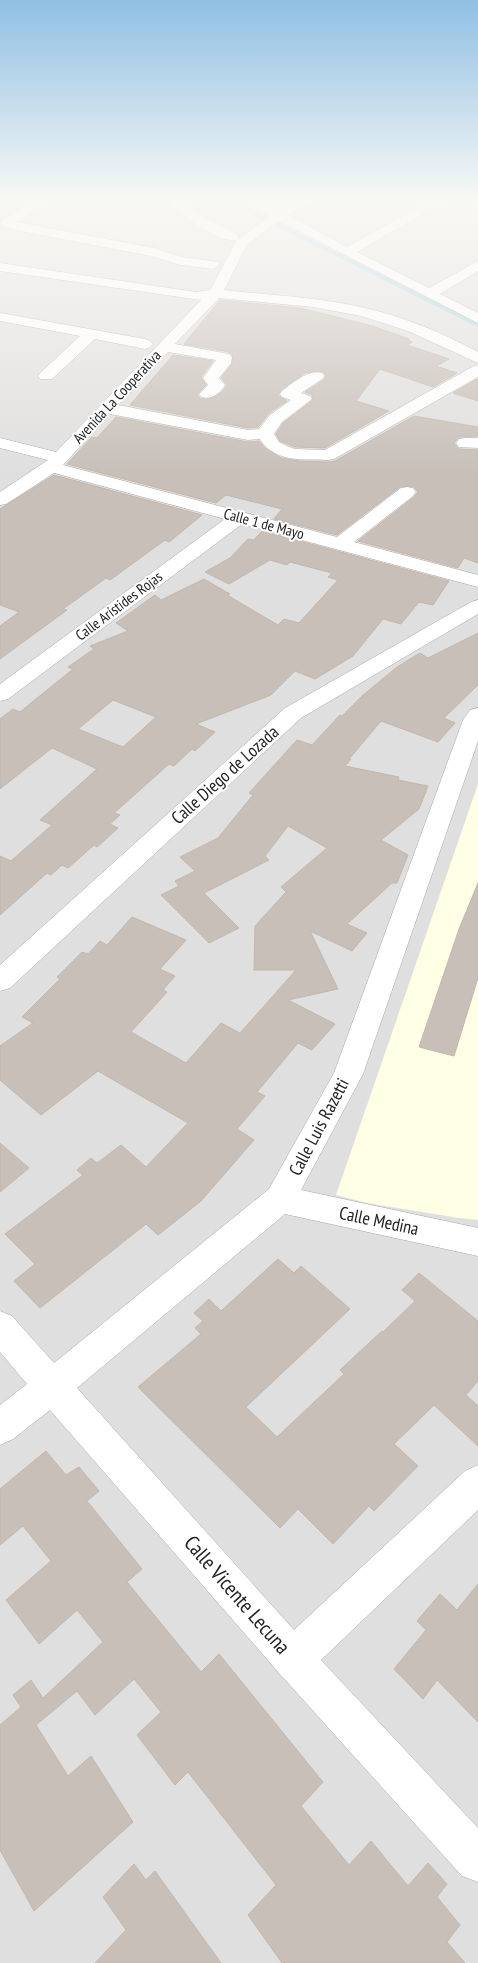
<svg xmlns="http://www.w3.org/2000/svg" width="478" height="1963" viewBox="0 0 478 1963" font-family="'PT Sans Narrow',sans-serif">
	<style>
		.residential { fill: #e0dfdf }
		.education { fill: #ffffe5 }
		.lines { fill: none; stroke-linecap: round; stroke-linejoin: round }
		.stream { stroke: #aad3df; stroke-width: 4 }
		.building { fill: #c7bfb8; stroke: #c4b6ab; fill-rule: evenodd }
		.minor-casing { stroke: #a9a9a9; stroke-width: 1 }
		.minor { fill: #fff; fill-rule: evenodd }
		.labels { text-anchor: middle; stroke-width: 4; stroke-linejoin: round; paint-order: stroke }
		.far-street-label { font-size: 15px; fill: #222; stroke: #fff }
		.street-label { font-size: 18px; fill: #222; stroke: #fff }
		.near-street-label { font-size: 21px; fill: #222; stroke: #fff }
	</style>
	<rect width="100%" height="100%" fill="#f2efe9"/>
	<!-- residential -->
	<rect class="residential" x="0" y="200" width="478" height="1763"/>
	<!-- education -->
	<path class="education" d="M478,784V1220L459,1218L367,1203L336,1195Z"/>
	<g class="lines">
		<!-- stream -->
		<path class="stream" d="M228,200L478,325"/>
	</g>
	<!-- building -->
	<g class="building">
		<path d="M220,300L300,308L373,326L409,339L407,340L412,342L407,345L449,359L436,366L457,373L433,387L380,369L356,401L389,411L325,448L295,447L280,441L276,434L283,423L313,400L312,395L305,392L324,380L326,375L322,371L305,373L281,390L278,395L287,401L269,413L258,427L248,428L130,405L173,355L213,361L201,377L206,385L197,395L201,399H209L222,392L227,385L221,378L232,364L233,356L229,352L184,344Z"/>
		<path d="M478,380V401L453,393L477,379Z"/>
		<path d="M414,416L478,427V436L459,437L454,443L459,449L478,450V563L464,558L458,568L358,541L414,497L418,492L413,486L400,487L337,535L274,519L282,509L226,495L216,503L67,464L92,437L97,438L116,417L248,442L259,441L265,448L281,458L299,461L328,462L335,461Z"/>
		<path d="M54,475L202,515L169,542L165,540L110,580L106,578L63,609L67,610L0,659V626L19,612L0,605V509Z"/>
		<path d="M262,531L449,581L433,605L419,602L401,624L383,619L353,656L315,679L295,671L271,695L196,724L215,732L195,751L192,749L174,766L169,764L114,813L120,815L110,824L118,828L97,847L94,845L68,868L62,865L51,875L47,873L0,915V856L11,861L52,825L40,820L97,769L52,748L0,789V719L13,709L20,712L73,669L68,667L94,649L90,646L128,631L116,623L155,595L161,600L204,579L230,594L227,595L278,625L284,619L299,623L338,580L328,577L332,573L290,562L287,565L270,560L229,584L205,572L230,558L248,539L254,540ZM113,700L156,717L123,747L78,729Z"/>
		<path d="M478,633V685L444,718L455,723L438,742L381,721L349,759H351L345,766L399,777L398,780L428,786L419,809L381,840L408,855L397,883H392L347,924L367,933L352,951L310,931L338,989L288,1000L335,1024L312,1050L298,1043L257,1092L265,1096L237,1129L254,1140L201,1201L158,1235L146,1224L40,1308L14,1281L35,1264L5,1234L83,1175L77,1170L91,1158L97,1163L121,1145L146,1167L188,1123L98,1071L41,1115L0,1080V1046L33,1023L22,1017L60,979L57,977L82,952L88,954L100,941L107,945L132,917L186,940L160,969L175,976L163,990L167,992L131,1032L186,1063L221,1023L240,1033L296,970H254L255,926L286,892L281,887L327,848L288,826L265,856L269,860L204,893L239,928L209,943L161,895L179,886L175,881L195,871L180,857L218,838L253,795L249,793L297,740L312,745L340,715L342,716L362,696L397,667L420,653L428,658Z"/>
		<path d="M478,883V978L454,1056L419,1047L459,929Z"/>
		<path d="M0,1143L29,1168L0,1192Z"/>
		<path d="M278,1259L294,1273L301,1266L350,1309L246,1407L277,1437L344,1374L340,1370L382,1331L383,1332L415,1301L402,1290L419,1273L478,1321V1381L466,1395L478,1406V1446L434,1405L394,1444L418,1466L374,1511L369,1506L333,1544L298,1509L280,1528L138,1387L201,1334L195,1328L203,1321L194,1313L209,1299L221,1311Z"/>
		<path d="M46,1451L66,1475L79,1467L99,1491L87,1501L142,1569L127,1582L201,1672L219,1654L323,1782L301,1806L349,1865L371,1841L408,1886L428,1863L447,1884L437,1897L460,1925L447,1942L465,1963H282L248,1915L276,1885L188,1772L175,1785L137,1735L161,1712L134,1679L95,1715L77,1691L36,1725L68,1776L91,1756L133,1822L34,1911L0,1850V1725L21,1707L13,1695L31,1680L43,1698L103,1642L77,1610L39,1644L6,1600L51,1561L23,1526L0,1545V1489Z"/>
		<path d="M478,1584V1722L437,1680L423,1699L394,1669L426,1630L417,1621L440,1594L457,1610Z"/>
		<path d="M134,1864L146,1880L155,1871L221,1963H95L126,1930L103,1897Z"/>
	</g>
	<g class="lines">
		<defs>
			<g id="minor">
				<path d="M34,200H49L17,222L154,248L182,257L218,262L220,265L213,269L180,265L151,256L20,231L2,226L1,223L2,220Z"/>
				<path d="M167,200H181L201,216L237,234L239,237L237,240C220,244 177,213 167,200Z"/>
				<path d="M249,200H264L279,210L299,200H315L288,215L347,247L431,200H447L357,252L429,288L478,261V271L440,294L478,313V323L279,221L247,245L224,290C270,295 315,297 361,307C402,316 441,332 478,352V363L408,331L361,316L313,307L219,298L175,344L229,354L232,357L231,363L219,378L225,385C219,394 212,400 201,397L199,394L208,385L203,378L216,360L168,352L118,405L248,430L259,429L270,415L291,400L282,397L280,394L282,391C293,383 308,369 322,373L324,376L322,379L301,393L310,396L312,399L282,422L274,434L279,442L287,446L295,449L325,450L472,367L478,365V377L334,459L328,460C303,459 275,463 260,439L248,440L110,414L63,465L337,537L401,488L407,487L413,488L416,492L413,496L354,542L478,575V587L242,524L8,699L0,701V684L225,519L54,473L6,504L0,505V492L48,460L0,448V438L56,452L201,300L0,271V263L196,292L210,290L237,240L270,216Z"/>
				<path d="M0,313L145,339L150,341L153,344L150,347L145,349L95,339L52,379H40L38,376L40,373L80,336L0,321Z"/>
				<path d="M465,438H478V448L459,447L456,443L459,439Z"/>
				<path d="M478,600V614L301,718L10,988L0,991V965L285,708L471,602Z"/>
				<path d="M478,708V741L363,1074L301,1190L478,1228V1256L285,1214L77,1388L294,1630L465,1471L478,1465V1510L321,1660L478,1828V1882L462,1876L279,1673L50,1410L13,1439L0,1445V1405L27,1384L0,1352V1311L12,1316L54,1363L269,1189L334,1073L463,720L470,710Z"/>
			</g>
		</defs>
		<!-- minor casing -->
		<use href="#minor" class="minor-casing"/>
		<!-- minor -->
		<use href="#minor" class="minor"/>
	</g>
	<!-- sky -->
	<linearGradient id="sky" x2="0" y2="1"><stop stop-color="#8fc0e4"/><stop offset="0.42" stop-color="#f9f8f5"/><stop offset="1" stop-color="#f9f8f5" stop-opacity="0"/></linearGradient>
	<rect width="478" height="475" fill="url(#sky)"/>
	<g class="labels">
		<!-- far-street labels -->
		<g class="far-street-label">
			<text transform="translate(117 397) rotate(-47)" y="5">Avenida La Cooperativa</text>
			<text transform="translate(264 524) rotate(15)" y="5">Calle 1 de Mayo</text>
			<text transform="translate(119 606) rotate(-37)" y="5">Calle Arístides Rojas</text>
		</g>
		<!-- street labels -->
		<g class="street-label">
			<text transform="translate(225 775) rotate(-42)" y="6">Calle Diego de Lozada</text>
			<text transform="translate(319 1127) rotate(-62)" y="6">Calle Luis Razetti</text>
			<text transform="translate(379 1221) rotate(12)" y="6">Calle Medina</text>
		</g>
		<!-- near-street labels -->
		<g class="near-street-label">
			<text transform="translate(237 1595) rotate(49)" y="7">Calle Vicente Lecuna</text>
		</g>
	</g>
</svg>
